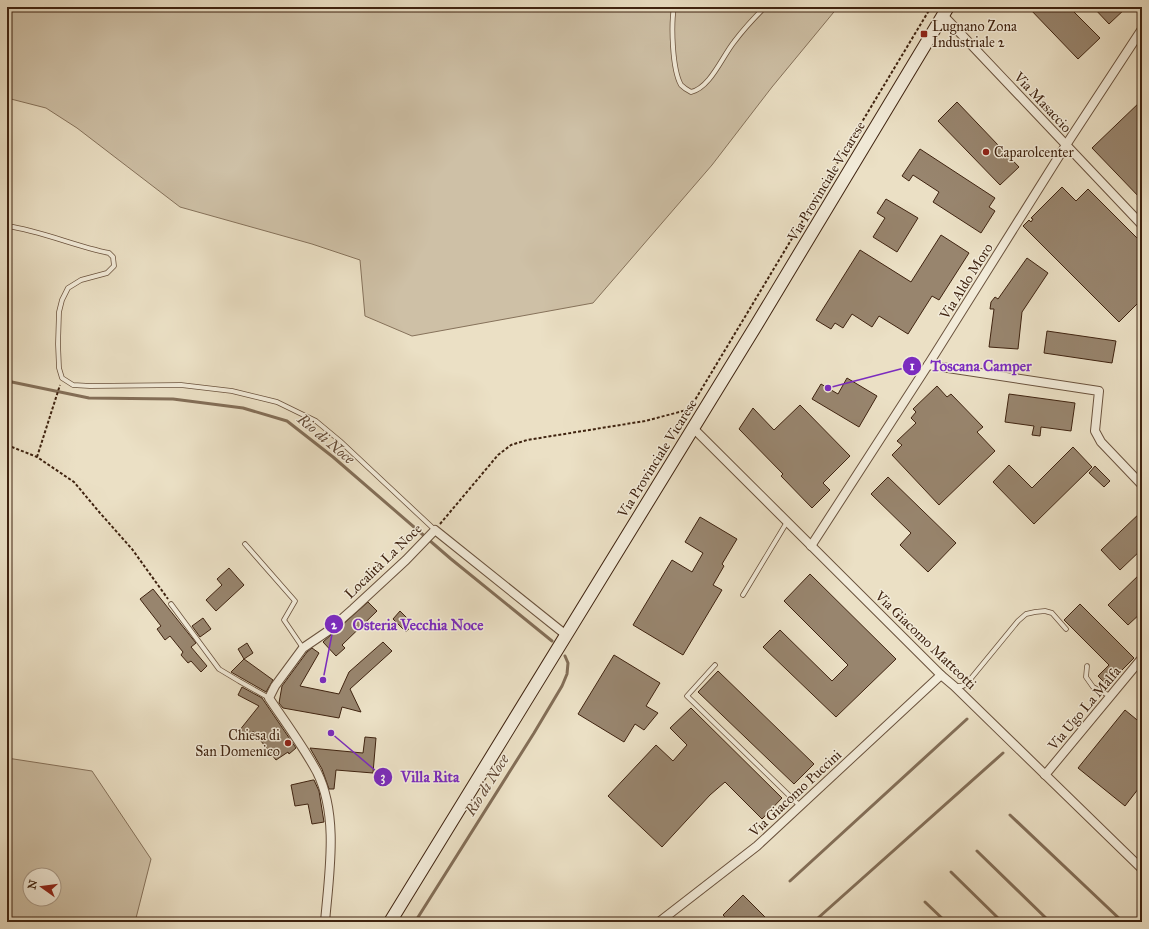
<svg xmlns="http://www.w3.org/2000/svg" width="1149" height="929" viewBox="0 0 1149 929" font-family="'IM FELL Great Primer',serif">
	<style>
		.green { fill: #cec0a6; stroke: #86725b; fill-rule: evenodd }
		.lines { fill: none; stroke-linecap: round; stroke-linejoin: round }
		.stream { stroke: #836e57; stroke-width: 3 }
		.building { fill: #98856e; stroke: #3f2310 }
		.service-casing { stroke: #6a523d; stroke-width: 5.5 }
		.minor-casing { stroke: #6a523d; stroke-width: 10 }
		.secondary-casing { stroke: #3f2310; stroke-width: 14 }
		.path { stroke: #3f2310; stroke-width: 2; stroke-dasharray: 3 2; stroke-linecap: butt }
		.service { stroke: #f2ebd9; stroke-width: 4 }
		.minor { stroke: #f2ebd9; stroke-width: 8 }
		.secondary { stroke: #f2ebd9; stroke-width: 12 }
		.poi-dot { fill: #8f2418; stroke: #f2ebd9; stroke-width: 1.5 }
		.labels { text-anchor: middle; stroke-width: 3; stroke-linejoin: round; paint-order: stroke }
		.poi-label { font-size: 14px; fill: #3f2310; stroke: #f2ebd9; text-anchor: start }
		.street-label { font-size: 14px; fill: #3f2310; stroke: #f2ebd9 }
		.water-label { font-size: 15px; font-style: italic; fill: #614834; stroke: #f2ebd9 }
		.leader { fill: none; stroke: #7b2cbf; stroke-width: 1.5 }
		.callout-dot { fill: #7b2cbf; stroke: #f2ebd9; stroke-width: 1.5 }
		.mark-label { font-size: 12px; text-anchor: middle; font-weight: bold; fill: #fff }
		.callout-label { font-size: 15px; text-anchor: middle; font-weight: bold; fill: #7b2cbf; stroke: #f2ebd9; stroke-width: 3; stroke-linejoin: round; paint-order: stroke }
	</style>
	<rect width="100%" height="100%" fill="#ebe0c5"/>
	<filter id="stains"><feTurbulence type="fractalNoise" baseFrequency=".005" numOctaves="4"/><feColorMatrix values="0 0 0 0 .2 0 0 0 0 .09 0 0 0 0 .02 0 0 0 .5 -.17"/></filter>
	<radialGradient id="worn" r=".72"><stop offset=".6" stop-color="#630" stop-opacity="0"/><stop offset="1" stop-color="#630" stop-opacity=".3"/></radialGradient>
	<!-- green -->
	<g class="green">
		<path d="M7,7H838L772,87L712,165L593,303L412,336L365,316L360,260L312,244L180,207L77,128L46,108L7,98Z"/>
		<path d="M7,758L92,771L151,859L135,922H7ZM30,875H54V899H30Z"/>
	</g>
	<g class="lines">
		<!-- stream -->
		<g class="stream">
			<path d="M7,381L89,398L173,399L243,408L287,421L333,457L451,559L552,641"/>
			<path d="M1010,815L1123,922"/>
			<path d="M977,851L1050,922"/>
			<path d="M951,872L1002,922"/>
			<path d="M790,881L967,719"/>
			<path d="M925,902L946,922"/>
			<path d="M818,918L1003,753"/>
			<path d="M415,922L534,733L562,686L567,674L568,663L565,656"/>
		</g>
	</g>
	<!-- building -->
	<g class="building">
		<path d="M1028,7H1069L1100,38L1078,59Z"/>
		<path d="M1093,7H1127L1109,24Z"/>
		<path d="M1142,100V200L1092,148Z"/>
		<path d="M957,102L1019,167L1000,185L938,121Z"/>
		<path d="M920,149L995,198L989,207L995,211L981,233L933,202L939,192L913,175L909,181L902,176Z"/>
		<path d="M1062,187L1076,201L1088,189L1142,243V299L1119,322L1023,226L1029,220L1031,222L1033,219L1031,218Z"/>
		<path d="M886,199L918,218L897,252L873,237L885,218L877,213Z"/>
		<path d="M941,235L969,253L939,300L932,296L908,334L879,316L872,327L852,314L843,328L835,323L831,329L816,320L860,250L911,282Z"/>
		<path d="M1027,258L1048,273L1022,312L1018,349L989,347L994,309H990L991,302L995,297L998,299Z"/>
		<path d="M1047,331L1116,341L1112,363L1044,353Z"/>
		<path d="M847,378L877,396L859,427L812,399L821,384L838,394Z"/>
		<path d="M937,386L947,397L951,394L983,427L977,432L995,451L939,505L892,455L902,445L897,441L916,423L911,418L916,412L913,409Z"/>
		<path d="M1009,394L1075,403L1071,431L1041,427L1040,436L1032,435L1034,426L1005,422Z"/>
		<path d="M800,405L850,456L823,483L830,490L812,508L781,476L783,474L739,429L753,408L774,430Z"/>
		<path d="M1073,447L1092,467L1034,524L993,482L1009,465L1032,488Z"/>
		<path d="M1095,466L1110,481L1104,487L1089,473Z"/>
		<path d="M888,477L956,543L928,572L900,545L911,533L871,494Z"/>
		<path d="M1142,511V549L1120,570L1101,550Z"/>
		<path d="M700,517L737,539L722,564L724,566L713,585L722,590L683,655L633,625L672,560L692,572L703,553L685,542Z"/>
		<path d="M229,568L244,585L216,611L206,600L222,585L217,579Z"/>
		<path d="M1142,572V612L1128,625L1108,605Z"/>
		<path d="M810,574L896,659L836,717L763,647L780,630L832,681L848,665L784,601Z"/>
		<path d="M153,589L196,643L191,647L207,666L201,672L191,661L188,663L181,655L183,652L170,636L165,640L157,629L161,626L140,599Z"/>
		<path d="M368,602L377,611L342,645L345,648L336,656L323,642Z"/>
		<path d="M1080,604L1134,658L1107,685L1098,676L1109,665L1064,620Z"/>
		<path d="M400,611L413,624L406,632L393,619Z"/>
		<path d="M203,618L211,629L200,637L192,626Z"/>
		<path d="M383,642L392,651L350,689L361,712L342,707L339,718L283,708L279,703L282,686L307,652L312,648L319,653L300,686L339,694L349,672Z"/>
		<path d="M247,643L253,653L244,659L238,649Z"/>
		<path d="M614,655L660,683L646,706L658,713L644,730L635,724L624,742L578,714Z"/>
		<path d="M244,659L273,680L266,692L231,672Z"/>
		<path d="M718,671L814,764L794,784L698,692Z"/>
		<path d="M242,687L262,698L296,748L289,754L288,752L276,760L253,731L246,738L239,731L259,706L238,695Z"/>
		<path d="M691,708L782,798L762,819L725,782L710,795L662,847L608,796L656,745L673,761L687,745L670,728Z"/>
		<path d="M1125,710L1142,724V784L1125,806L1078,768Z"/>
		<path d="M365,737L376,738L373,773L336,770L334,789H329L322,769L310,748L363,753Z"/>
		<path d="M313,780H314L319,791L324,822L312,824L308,804L295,806L291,785Z"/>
		<path d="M743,895L770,922H730L723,915Z"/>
	</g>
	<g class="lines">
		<defs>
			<g id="service">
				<path d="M674,7C671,25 672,69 681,85C684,88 687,90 691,92C710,88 722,57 734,42C743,30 754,18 765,7"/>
				<path d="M7,226C42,231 74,246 109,253L113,257L114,266L107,273L81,280L68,288L62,300L59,312L58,344L59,368L62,378L73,385L90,386L181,385L232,391L277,402L316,421L340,441L435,530"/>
				<path d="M245,544L295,601L284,620L303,648"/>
				<path d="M743,595L787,522"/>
				<path d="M171,604L219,669L239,681L269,698"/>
				<path d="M715,665L687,696L800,806"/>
				<path d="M1087,666L1086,677L1093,687L1110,696"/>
				<path d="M955,686H963L968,682L1018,621L1026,614L1035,612L1045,611L1052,613L1066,629"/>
			</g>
			<g id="minor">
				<path d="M943,15L1142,225"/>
				<path d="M928,365L1099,391L1095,431L1101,442L1142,485"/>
				<path d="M693,428L941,675L954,686L1142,869"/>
				<path d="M811,546L928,365L1066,145L1142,29"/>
				<path d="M1045,775L1142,658"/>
				<path d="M325,922C329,874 339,816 317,772C303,746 285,722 269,698L275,686L303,648L328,631L353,609L406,560L435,530L566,635"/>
				<path d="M659,922L757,846L941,675"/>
			</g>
			<path id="secondary" d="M390,922L757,324L948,7"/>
		</defs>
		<!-- service casing -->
		<use href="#service" class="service-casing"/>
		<!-- minor casing -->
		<use href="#minor" class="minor-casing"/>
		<!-- secondary casing -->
		<use href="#secondary" class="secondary-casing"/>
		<!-- path -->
		<g class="path">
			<path d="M7,445L37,457L74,482L100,513L132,549L168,599"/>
			<path d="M37,457L60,385"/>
			<path d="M440,524L498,455L511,445L527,440L645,421L687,410L695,400L931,7"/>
		</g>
		<!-- service -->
		<use href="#service" class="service"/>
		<!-- minor -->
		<use href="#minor" class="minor"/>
		<!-- secondary -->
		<use href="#secondary" class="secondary"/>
	</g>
	<!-- markers -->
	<g class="poi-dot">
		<rect x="920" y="30" width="8" height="8" rx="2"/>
		<circle cx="986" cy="152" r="4"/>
		<circle cx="288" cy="743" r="4"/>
	</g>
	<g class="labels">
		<!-- poi labels -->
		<g class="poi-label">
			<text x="932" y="31">Lugnano Zona<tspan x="932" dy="16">Industriale 2</tspan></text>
			<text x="994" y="157">Caparolcenter</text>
			<text x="280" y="740" text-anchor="end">Chiesa di<tspan x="280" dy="16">San Domenico</tspan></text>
		</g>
		<!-- street labels -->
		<g class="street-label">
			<text transform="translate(1043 102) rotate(47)" y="5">Via Masaccio</text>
			<text transform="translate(826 181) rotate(-59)" y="5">Via Provinciale Vicarese</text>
			<text transform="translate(966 281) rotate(-58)" y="5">Via Aldo Moro</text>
			<text transform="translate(657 458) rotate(-58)" y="5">Via Provinciale Vicarese</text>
			<text transform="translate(383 561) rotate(-44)" y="5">Località La Noce</text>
			<text transform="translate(926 640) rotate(44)" y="5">Via Giacomo Matteotti</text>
			<text transform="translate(1084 708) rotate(-50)" y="5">Via Ugo La Malfa</text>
			<text transform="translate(795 793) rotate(-43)" y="5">Via Giacomo Puccini</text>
		</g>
		<!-- water labels -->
		<g class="water-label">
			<text transform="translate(326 439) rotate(40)" y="5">Rio di Noce</text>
			<text transform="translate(487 785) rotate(-58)" y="5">Rio di Noce</text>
		</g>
	</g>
	<!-- callouts -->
	<path class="leader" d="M828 388L912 366M323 680L334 624M331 733L383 777"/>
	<g class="callout-dot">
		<circle cx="828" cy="388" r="4"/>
		<circle cx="323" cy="680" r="4"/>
		<circle cx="331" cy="733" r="4"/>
		<circle cx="912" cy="366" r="10"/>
		<circle cx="334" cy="624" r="10"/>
		<circle cx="383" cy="777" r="10"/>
	</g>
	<g class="mark-label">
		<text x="912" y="370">1</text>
		<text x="334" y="629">2</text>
		<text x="383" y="781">3</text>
	</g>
	<g class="callout-label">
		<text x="981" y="371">Toscana Camper</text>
		<text x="418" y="630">Osteria Vecchia Noce</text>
		<text x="430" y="782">Villa Rita</text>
	</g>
	<!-- margin -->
	<rect width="1149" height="929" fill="none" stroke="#ebe0c5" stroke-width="24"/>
	<rect x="8" y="8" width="1133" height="913" fill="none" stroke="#3f2310" stroke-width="2"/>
	<rect x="12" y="12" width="1125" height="905" fill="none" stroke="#3f2310"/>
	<!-- north arrow -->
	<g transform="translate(42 887) rotate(284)"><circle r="19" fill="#f2ebd9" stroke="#aa9b89"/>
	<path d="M0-3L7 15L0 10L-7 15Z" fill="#8f2418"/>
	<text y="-6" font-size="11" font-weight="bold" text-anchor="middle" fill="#3f2310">N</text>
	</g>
	<rect width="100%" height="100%" filter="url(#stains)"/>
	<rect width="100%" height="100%" fill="url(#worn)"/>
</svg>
